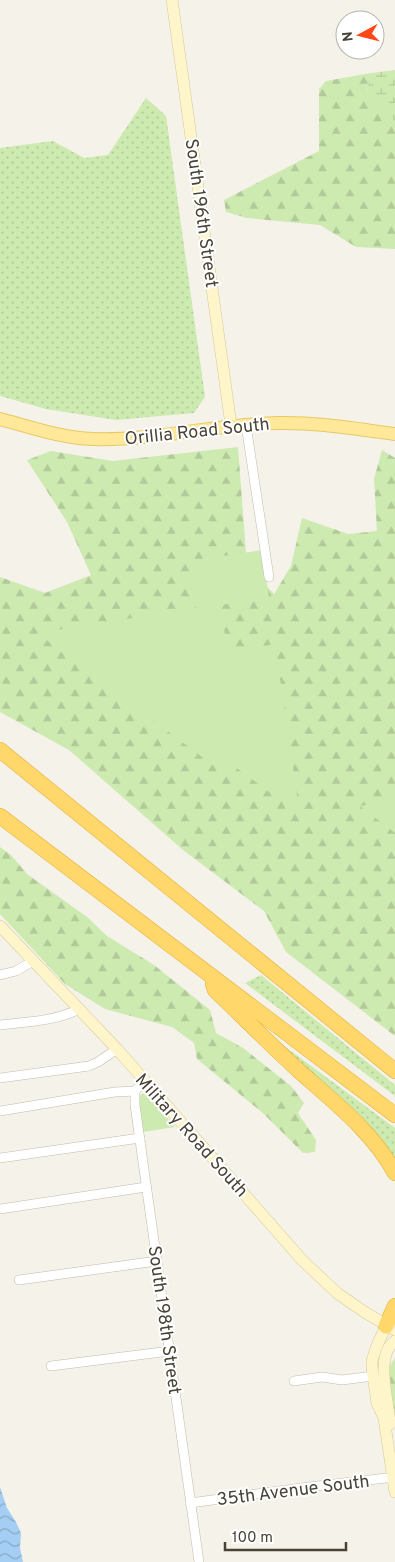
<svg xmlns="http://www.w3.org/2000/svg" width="395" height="1562" viewBox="0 0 395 1562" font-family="Overpass,sans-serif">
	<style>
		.grass { fill: url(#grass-dots) }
		.forest { fill: url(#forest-firs) }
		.wetland { fill: url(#wetland-marsh) }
		.green { fill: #cdeab1 }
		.water { fill: url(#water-waves) }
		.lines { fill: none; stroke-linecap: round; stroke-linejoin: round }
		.minor-casing { stroke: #c1bbab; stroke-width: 10 }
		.secondary-casing { stroke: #d7c998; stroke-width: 12 }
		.primary-casing { stroke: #e8c964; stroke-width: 14 }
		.motorway-casing { stroke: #e3ae35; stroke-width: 16 }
		.minor { stroke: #fff; stroke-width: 9 }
		.secondary { stroke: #fff5ca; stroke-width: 11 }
		.primary { stroke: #ffe899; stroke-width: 12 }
		.motorway { stroke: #ffd76b; stroke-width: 15 }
		.labels { text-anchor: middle; stroke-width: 4; stroke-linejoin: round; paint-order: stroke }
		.street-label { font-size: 18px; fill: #494337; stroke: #fff }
	</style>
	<defs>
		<pattern id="grass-dots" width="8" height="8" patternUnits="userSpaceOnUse" patternTransform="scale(1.25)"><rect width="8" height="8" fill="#cdeab1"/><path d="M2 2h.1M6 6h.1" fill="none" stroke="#b2ca99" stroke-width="1.8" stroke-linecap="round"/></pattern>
		<pattern id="forest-firs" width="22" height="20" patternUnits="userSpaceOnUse" patternTransform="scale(1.25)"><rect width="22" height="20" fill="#cdeab1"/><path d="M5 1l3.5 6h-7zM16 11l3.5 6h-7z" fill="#b2ca99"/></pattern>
		<pattern id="wetland-marsh" width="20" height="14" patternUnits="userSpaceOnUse" patternTransform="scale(1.25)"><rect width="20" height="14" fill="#cdeab1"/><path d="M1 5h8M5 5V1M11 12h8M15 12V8" fill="none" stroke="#b2ca99"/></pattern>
		<pattern id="water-waves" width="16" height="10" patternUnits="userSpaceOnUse" patternTransform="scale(1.25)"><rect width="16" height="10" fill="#a4cef3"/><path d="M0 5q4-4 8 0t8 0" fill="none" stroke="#88a9c6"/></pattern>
	</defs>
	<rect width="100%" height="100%" fill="#f5f2e9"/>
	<!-- grass -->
	<g class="grass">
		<path d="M146,98L166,116L205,397L194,413L116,420L46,409L0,396V148L53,141L84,158L108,155Z"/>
		<path d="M261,975L395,1085V1096L245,983Z"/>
		<path d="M272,1037L395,1128V1160Z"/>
	</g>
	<!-- forest -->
	<g class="forest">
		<path d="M371,73L367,91L395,120V249L356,247L320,225L247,218L226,212L224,200L319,151V89L326,81Z"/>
		<path d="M238,447L247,566L274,594L291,566L302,518L348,534L377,531L374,479L382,450L395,458V1036L286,952L264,911L183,850L69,750L0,712V577L45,593L91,575L67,522L27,460L51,451L113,461Z"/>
		<path d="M0,847L11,855L27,874L87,917L107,936L154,965L210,1010L216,1033L243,1048L291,1086L304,1103L298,1113L316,1140L315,1152L303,1153L264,1114L197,1059L194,1043L172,1027L105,1009L65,984L0,914Z"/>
		<path d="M395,1358V1424L388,1368Z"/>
	</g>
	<!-- wetland -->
	<path class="wetland" d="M395,70V121L367,91L371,73Z"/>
	<!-- green -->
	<g class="green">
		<path d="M262,550L269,597L221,605L227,652L275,644L300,815L226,760L218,769L37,633L196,608L189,561Z"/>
		<path d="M395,801V833L360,806Z"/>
		<path d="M145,1093L148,1095L175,1127L143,1132L139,1098L141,1094Z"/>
	</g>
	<!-- water -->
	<path class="water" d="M0,1487L7,1508L16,1522L21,1533L20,1548L23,1562H0Z"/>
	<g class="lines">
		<defs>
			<g id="minor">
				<path d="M246,425L269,577"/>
				<path d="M0,975L16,971L33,961"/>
				<path d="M0,1025C25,1022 57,1021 79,1009"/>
				<path d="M0,1078L89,1066L98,1062L117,1049"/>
				<path d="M144,1081L135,1091V1105L199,1562"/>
				<path d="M0,1111L115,1092L135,1091"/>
				<path d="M0,1158L140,1138"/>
				<path d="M0,1209L146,1187"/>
				<path d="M19,1280L157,1261"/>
				<path d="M51,1366L170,1351"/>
				<path d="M294,1381L322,1377L342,1380L373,1376"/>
				<path d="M190,1503L309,1487L395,1477"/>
			</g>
			<g id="secondary">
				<path d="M172,0L231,425"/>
				<path d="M0,926L117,1049L302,1260L337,1293L366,1313L395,1330"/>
				<path d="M386,1326L376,1348L372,1361V1367L377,1403L384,1418L395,1492"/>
				<path d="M390,1424C389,1403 374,1355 395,1341"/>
			</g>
			<path id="primary" d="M0,419C30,427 61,438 93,439C155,441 216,424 278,423C317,422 356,429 395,434"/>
			<g id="motorway">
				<path d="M0,750L395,1071"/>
				<path d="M0,816L395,1115"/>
				<path d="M213,978V984L215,990C243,1017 270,1044 298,1070C333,1101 373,1132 395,1173"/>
				<path d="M386,1326L395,1306"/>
			</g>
		</defs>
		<!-- minor casing -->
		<use href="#minor" class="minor-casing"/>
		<!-- secondary casing -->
		<use href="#secondary" class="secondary-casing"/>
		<!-- primary casing -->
		<use href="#primary" class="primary-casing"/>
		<!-- motorway casing -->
		<use href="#motorway" class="motorway-casing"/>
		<!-- minor -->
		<use href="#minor" class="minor"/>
		<!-- secondary -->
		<use href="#secondary" class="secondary"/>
		<!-- primary -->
		<use href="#primary" class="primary"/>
		<!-- motorway -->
		<use href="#motorway" class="motorway"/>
	</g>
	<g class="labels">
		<!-- street labels -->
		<g class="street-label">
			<text transform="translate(202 213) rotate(82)" y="6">South 196th Street</text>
			<text transform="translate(197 431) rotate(-6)" y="6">Orillia Road South</text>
			<text transform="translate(192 1135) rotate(48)" y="6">Military Road South</text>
			<text transform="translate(165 1320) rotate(82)" y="6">South 198th Street</text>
			<text transform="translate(293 1490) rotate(-7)" y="6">35th Avenue South</text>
		</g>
	</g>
	<!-- north arrow -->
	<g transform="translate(360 35) rotate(263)"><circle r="24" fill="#ffffff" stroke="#b6b4af"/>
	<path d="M0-4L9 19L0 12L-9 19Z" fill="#ff4817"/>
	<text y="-8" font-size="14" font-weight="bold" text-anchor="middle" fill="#494337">N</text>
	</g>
	<!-- scale -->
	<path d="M225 1542v8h121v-8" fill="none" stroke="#494337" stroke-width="2.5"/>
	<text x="232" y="1542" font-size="15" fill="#494337" stroke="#ffffff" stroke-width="4" paint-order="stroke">100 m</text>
</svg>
